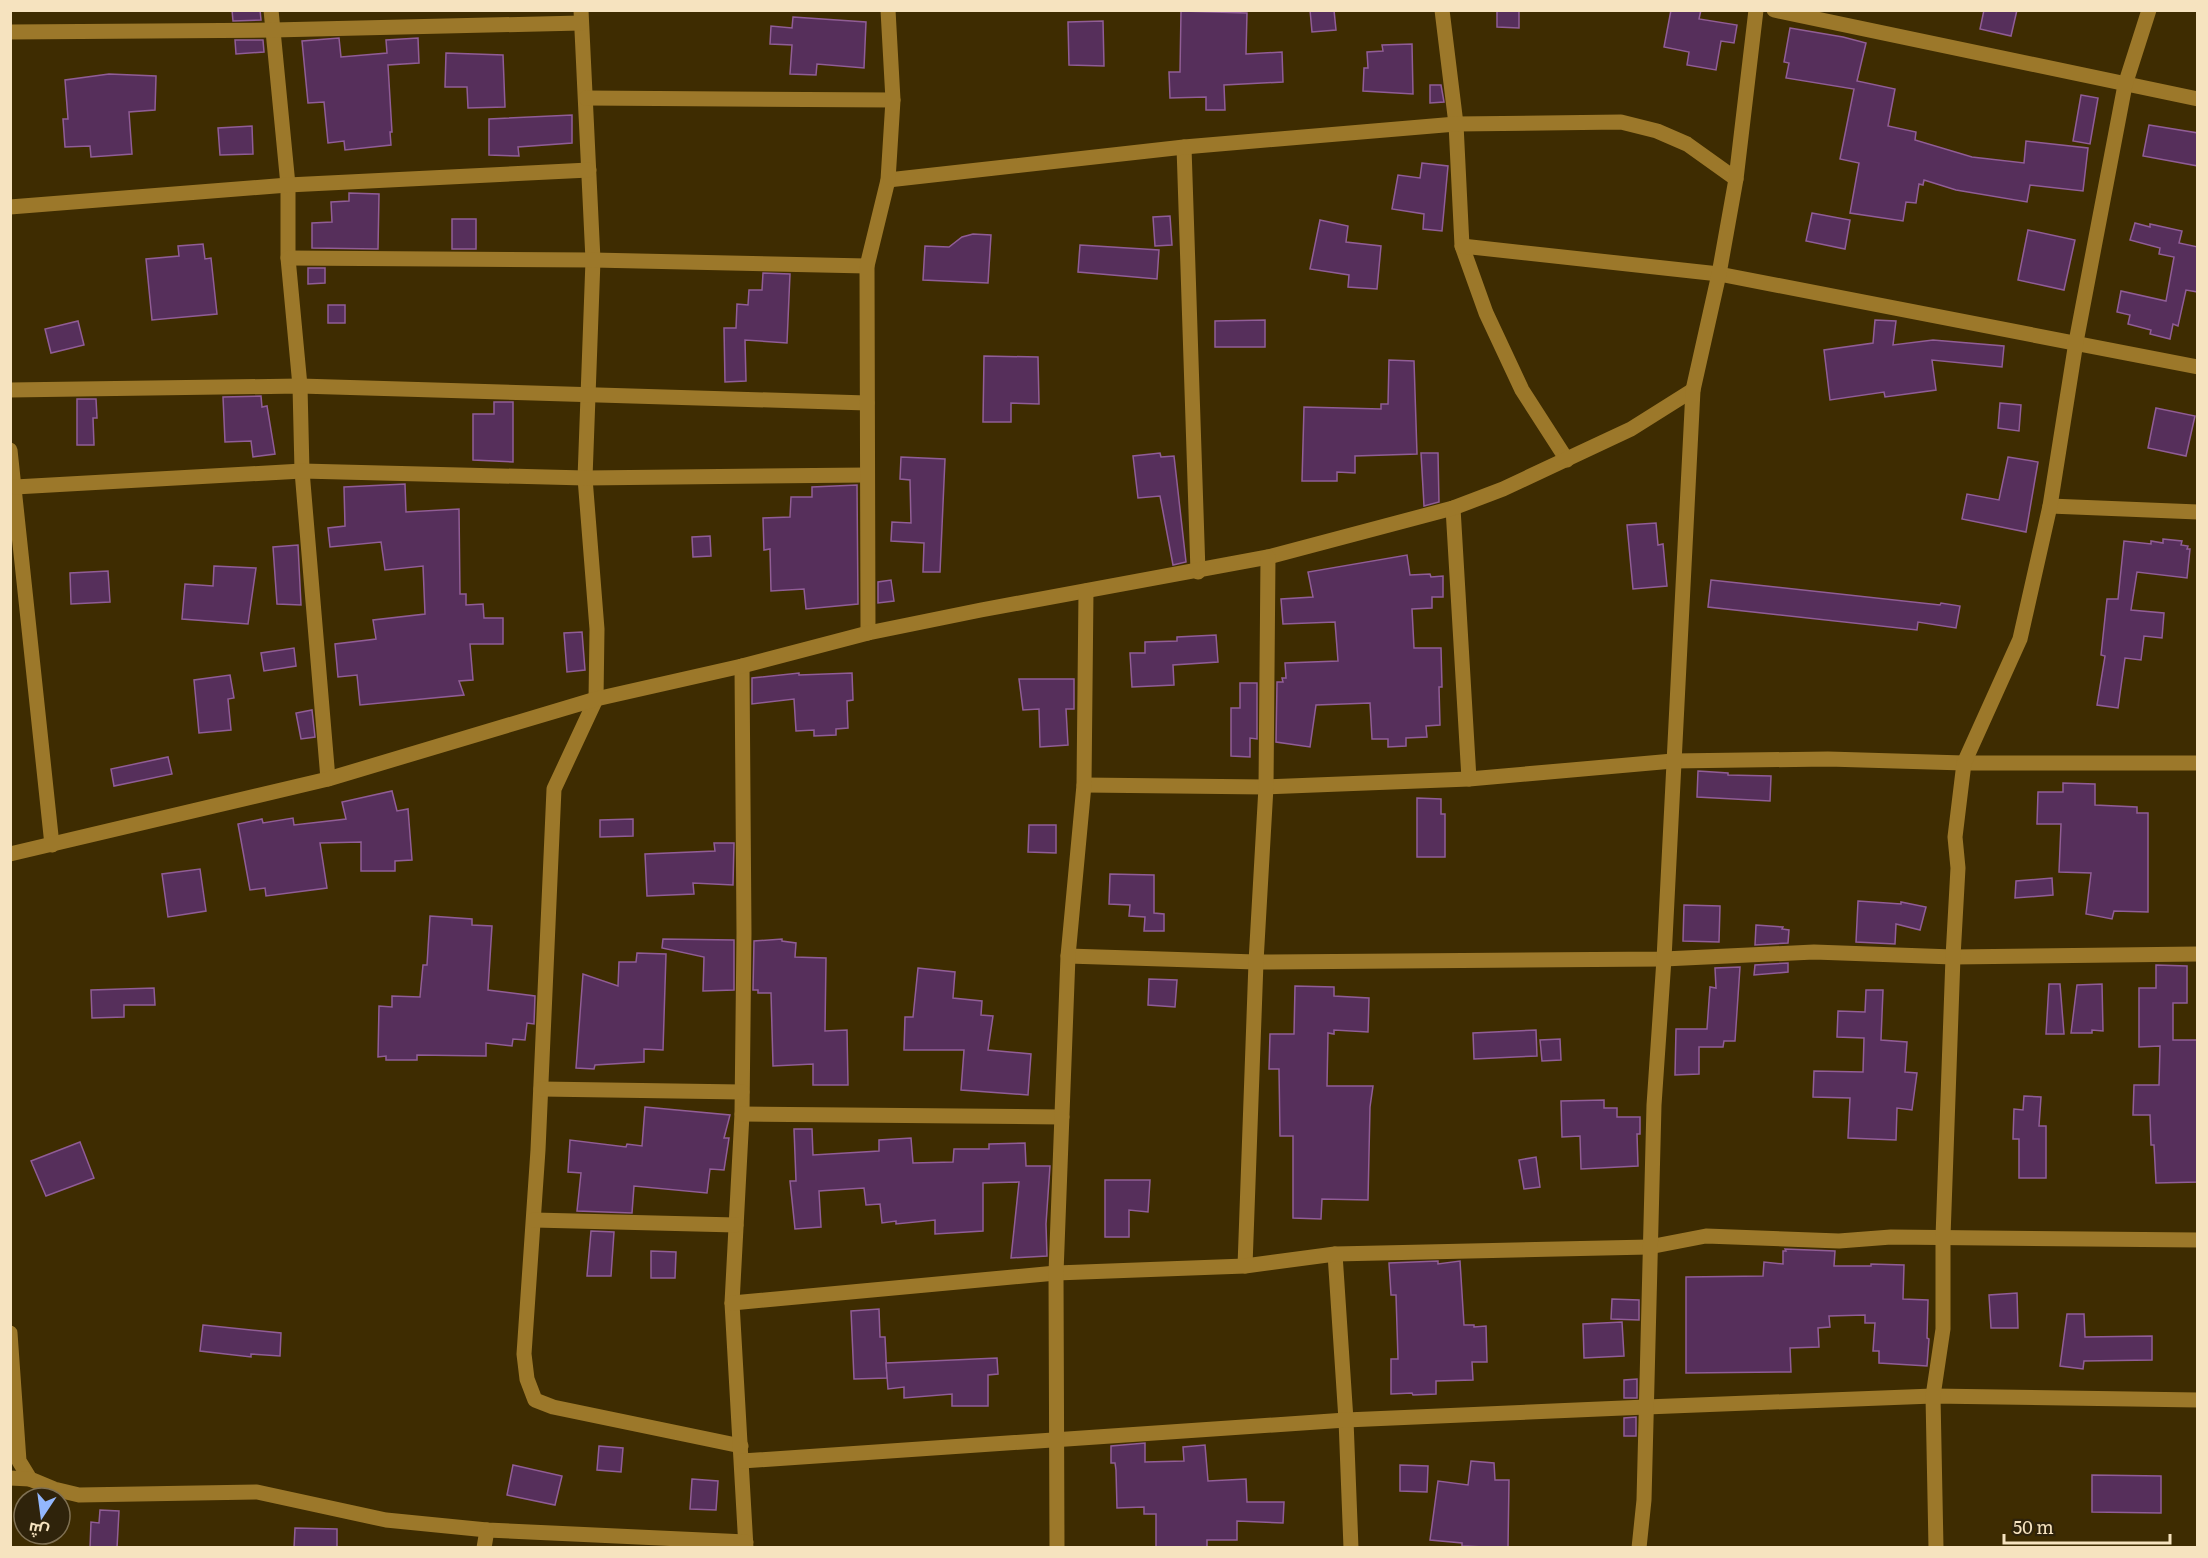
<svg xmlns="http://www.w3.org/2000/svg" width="2208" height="1558" viewBox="0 0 2208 1558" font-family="Literata,Cairo,serif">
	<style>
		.building { fill: #562f5b; stroke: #905d96; stroke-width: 1.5 }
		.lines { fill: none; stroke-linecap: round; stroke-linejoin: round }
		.street { stroke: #9c782a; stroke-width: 15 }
	</style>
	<rect width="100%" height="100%" fill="#3e2c01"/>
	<!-- building -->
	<g class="building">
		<path d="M232,10H260L261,20L233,21Z"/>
		<path d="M1310,10H1334L1336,30L1312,32Z"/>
		<path d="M1497,10H1519V28L1497,27Z"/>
		<path d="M1671,10H1701L1699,19L1737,25L1734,43L1721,41L1716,70L1687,65L1689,52L1664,47Z"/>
		<path d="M1984,10H2017L2011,36L1980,29Z"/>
		<path d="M1181,11L1247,13L1246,54L1282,52L1283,82L1224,85L1225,110H1206V97L1170,98L1169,72H1180Z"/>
		<path d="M793,17L866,22L864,68L817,64L816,75L790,74L792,45L770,44L771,26L792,28Z"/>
		<path d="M1103,21L1104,66L1069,65L1068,22Z"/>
		<path d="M1790,28L1843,37L1866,43L1857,81L1895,89L1888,126L1916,132L1915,140L1972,157L2024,163L2026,141L2088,148L2083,191L2030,185L2027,202L1956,190L1924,180L1923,185L1919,184L1916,203L1906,202L1903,221L1850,213L1859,163L1840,159L1854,89L1786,78L1789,63L1784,62Z"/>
		<path d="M339,38L341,57L387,53L386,40L418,38L419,63L388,65L392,132H390L391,145L345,150L344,141L328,143L324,102L308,103L302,41Z"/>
		<path d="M235,40H263L264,52L236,54Z"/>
		<path d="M1412,44L1413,94L1363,91L1364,68H1368L1367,52L1383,51L1382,45Z"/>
		<path d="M446,53L503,55L505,107L468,108L467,87H445Z"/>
		<path d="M109,74L156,76L155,110L129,112L132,154L91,157L90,146L65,147L63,119H68L65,80Z"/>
		<path d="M1430,85H1441L1444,102L1430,103Z"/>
		<path d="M2081,95L2098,98L2090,144L2073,141Z"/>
		<path d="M572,115V143L518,147L519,156L489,155V119Z"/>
		<path d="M2149,125L2198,133V166L2143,156Z"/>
		<path d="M252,126L253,154L220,155L218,128Z"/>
		<path d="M1422,163L1448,166L1442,231L1423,229L1424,214L1392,209L1398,175L1420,178Z"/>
		<path d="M349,193L379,194L378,249L312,248V223L332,222L331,202L349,201Z"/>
		<path d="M1812,213L1850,220L1845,249L1806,241Z"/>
		<path d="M1170,216L1172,245L1155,246L1153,217Z"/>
		<rect x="452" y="219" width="24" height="30"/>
		<path d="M1320,220L1348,226L1346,242L1381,246L1377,289L1348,287L1349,275L1310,269Z"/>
		<path d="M2135,223L2150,227V224L2182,231L2179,243L2198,247V292L2186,290L2178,326L2173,324L2170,339L2150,334L2151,330L2128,324L2130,315L2117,312L2121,291L2166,301L2174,257L2159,254L2160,248L2130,240Z"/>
		<path d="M2028,230L2075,240L2064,290L2018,280Z"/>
		<path d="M973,234L991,235L988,283L923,280L925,246L949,247L962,237Z"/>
		<path d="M203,244L205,259L211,258L217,314L152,320L146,259L179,256L178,246Z"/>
		<path d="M1080,245L1159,250L1157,279L1078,272Z"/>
		<path d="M308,268H325V283L308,284Z"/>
		<path d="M763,273L790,274L787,343L745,340L746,381L725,382L724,328H736L737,304L748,305L749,290H762Z"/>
		<rect x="328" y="305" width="17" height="18"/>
		<path d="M1265,320V347H1215V321Z"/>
		<path d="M1875,320L1896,321L1893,345L1933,340L2004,346L2002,367L1932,360L1936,390L1885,397L1884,392L1830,400L1824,350L1873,343Z"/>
		<path d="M78,321L84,345L51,353L45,329Z"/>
		<path d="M984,356L1038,357L1039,404L1011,403V422H983Z"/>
		<path d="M1389,360L1414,361L1417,454L1355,456V473L1337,472V481H1302L1304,407L1381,409V404H1388Z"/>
		<path d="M261,396L262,407L267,406L275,454L253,457L251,441L225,442L223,397Z"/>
		<path d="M77,399H96L97,418H93L94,445H77Z"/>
		<path d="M494,402H513V462L473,460V414H494Z"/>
		<path d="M2000,403L2021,405L2019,431L1998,428Z"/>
		<path d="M2156,408L2195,416L2186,456L2148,448Z"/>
		<path d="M1160,453L1161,457L1174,456L1186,562L1173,565L1160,496L1138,498L1133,456Z"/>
		<path d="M1421,453H1438L1439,502L1424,506Z"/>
		<path d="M901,457L945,459L940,572H923L924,543L891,541L892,522L911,523L910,480L900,479Z"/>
		<path d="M2008,457L2038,462L2026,532L1962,519L1967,494L1999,500Z"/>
		<path d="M405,484L406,512L459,509L460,594H466V605L483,604L484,618H503V644H470L473,680L459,681L464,695L360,705L357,675L338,677L335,644L376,639L373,620L425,614L423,566L385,570L381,542L330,547L328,528L345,526L344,487Z"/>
		<path d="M857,485L858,604L806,609L804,589L771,591L770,549L764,550L763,518L790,517L791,497H812V487Z"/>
		<path d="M1656,523L1658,545L1663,544L1667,586L1633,589L1627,525Z"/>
		<path d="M710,536L711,556L693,557L692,537Z"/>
		<path d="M2163,539L2182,541L2181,545L2188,546L2187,549H2190L2187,578L2137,572L2131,610L2164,613L2162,638L2144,636L2141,660L2125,658L2118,708L2097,705L2105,656L2101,655L2107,599H2118L2124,541L2151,544V541L2163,543Z"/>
		<path d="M298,545L301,605L277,604L273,547Z"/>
		<path d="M1407,555L1410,575L1430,574L1431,577L1443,576V597H1432V608L1412,609L1414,648H1441L1442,687H1439L1440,725L1426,726L1427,737L1406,738V746L1388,747V739H1372L1370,703L1316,705L1310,747L1276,742L1277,682H1283L1282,678H1286L1285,663L1338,661L1335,622L1283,624L1281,599L1313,597L1308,572Z"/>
		<path d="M214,566L256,568L248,624L182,619L185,584L213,586Z"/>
		<path d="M108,571L110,602L71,604L70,573Z"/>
		<path d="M891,580L894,601L878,603V582Z"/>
		<path d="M1711,580L1940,605L1941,603L1960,606L1956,628L1918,622L1917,630L1708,607Z"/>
		<path d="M582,632L585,670L567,672L564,633Z"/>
		<path d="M1216,635L1218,662L1173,665L1174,685L1132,687L1130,653H1145V642L1177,641V637Z"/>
		<path d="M294,648L296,666L264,671L261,653Z"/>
		<path d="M799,673V675L852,673L853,700L847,701L848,728L836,729V735L814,736V730L796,731L794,699L752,704V678Z"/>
		<path d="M230,675L234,698L228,699L231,730L199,733L194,680Z"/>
		<path d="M1019,679H1074V709H1066L1068,745L1040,747L1039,709L1023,710Z"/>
		<path d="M1240,683H1257V739L1250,738V757L1231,756V708H1240Z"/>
		<path d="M312,710L315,737L301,739L296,713Z"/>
		<path d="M168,757L172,774L114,786L111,769Z"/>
		<path d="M1698,771L1728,773V775L1771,776L1770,801L1697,797Z"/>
		<path d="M2063,783L2095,784V805L2137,807V813H2148V912L2114,911L2112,919L2086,914L2091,873L2059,872L2061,824H2037L2038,792H2063Z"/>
		<path d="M392,791L397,811L408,809L412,860L395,861V871H361V842L320,843L327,888L266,896L265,888L250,890L238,824L262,819L263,823L293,818L294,825L346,819L342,802Z"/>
		<path d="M1417,798L1441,799V814H1445V857H1417Z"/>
		<path d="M633,819V836L600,837V820Z"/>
		<path d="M1029,825H1056V853L1028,852Z"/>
		<path d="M714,843H734L733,885L693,883L694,894L647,896L645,854L715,851Z"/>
		<path d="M200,869L206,911L168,917L162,874Z"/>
		<path d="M1110,874L1154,875V913L1164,914V931H1144L1145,917L1129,916L1130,905L1109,904Z"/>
		<path d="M2052,878L2053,895L2015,898L2016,881Z"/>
		<path d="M1858,901L1901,904V902L1926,907L1920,930L1896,924L1895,944L1856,942Z"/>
		<path d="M1684,905L1720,906L1719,942L1683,941Z"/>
		<path d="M430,916L472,919V925L492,926L488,990L535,996L534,1024L527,1023L525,1040L513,1039L512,1046L486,1043V1056L417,1055V1060H386V1056L378,1057L379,1006L392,1007V996L420,997L423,965H427Z"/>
		<path d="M1756,925L1783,927L1782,929L1789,930L1788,943L1755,945Z"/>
		<path d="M663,939L734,940V990L703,991L704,957L662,948Z"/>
		<path d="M782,939V941L796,943L795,957L826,958L825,1031L847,1030L848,1085H813V1064L773,1066L771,993H758V990H753L754,941Z"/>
		<path d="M637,953L666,954L663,1050L644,1049V1062L595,1065L594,1069L576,1068L583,974L618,986L619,962H636Z"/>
		<path d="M1788,963V972L1754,975L1755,965Z"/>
		<path d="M2156,965L2187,966V1003H2173V1040H2198V1182L2156,1183L2154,1145H2151L2150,1115H2133L2134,1085H2159L2160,1046L2139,1047V988H2156Z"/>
		<path d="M1740,967L1735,1041H1724L1723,1047H1699V1074L1675,1075L1676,1029H1707L1710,987L1716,988L1715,968Z"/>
		<path d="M918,968L955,972L953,998L982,1001L981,1015L993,1016L988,1050L1031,1054L1028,1095L961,1090L964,1050H904L905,1017H913Z"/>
		<path d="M1149,979L1177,980L1175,1007L1148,1005Z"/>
		<path d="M2049,984H2060L2064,1034H2046Z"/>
		<path d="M2102,984L2103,1031L2092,1030V1033H2071L2077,985Z"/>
		<path d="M1295,986L1334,987V996L1369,998L1368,1032L1334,1030V1034L1328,1033L1327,1086H1373L1370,1107L1368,1200L1322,1199L1321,1219L1293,1218V1136H1280L1279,1069H1269L1270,1034H1294Z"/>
		<path d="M154,988L155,1005H124V1017L92,1018L91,990Z"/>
		<path d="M1866,990H1883L1881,1040L1907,1042L1905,1072L1917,1073L1912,1110L1897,1108L1896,1140L1848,1138L1850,1098L1813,1097L1814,1071L1863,1072L1864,1038L1837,1037L1838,1011L1865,1012Z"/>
		<path d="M1536,1030L1537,1056L1474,1059L1473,1033Z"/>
		<path d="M1560,1039L1561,1060L1542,1061L1540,1040Z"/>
		<path d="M2024,1096L2041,1097L2039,1126H2046V1178H2019V1139H2013L2014,1109L2023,1110Z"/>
		<path d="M1604,1100V1108H1617V1117H1640V1134H1637L1638,1166L1581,1169L1580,1136L1562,1137L1561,1101Z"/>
		<path d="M645,1107L730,1115L724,1138H729L724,1170L710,1169L707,1193L634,1186L632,1213L577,1211L581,1173L568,1172L570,1140L626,1147L627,1144L642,1146Z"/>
		<path d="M794,1129H812L813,1155L879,1151V1140L911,1138L913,1163L953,1162L954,1149H989V1144L1025,1143L1026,1166H1050L1046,1224L1047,1256L1011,1258L1019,1182L983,1183V1231L935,1234V1220L896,1224V1221L882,1223L880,1204L866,1205L864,1188L819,1191L821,1227L795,1229L790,1181H796Z"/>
		<path d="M80,1142L94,1178L46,1196L31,1161Z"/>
		<path d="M1536,1157L1540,1187L1524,1189L1519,1160Z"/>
		<path d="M1105,1180H1150L1148,1212L1129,1210V1237H1105Z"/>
		<path d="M591,1231L614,1232L611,1276H587Z"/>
		<path d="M1785,1249L1835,1251L1834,1266H1871V1264L1904,1265L1903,1299L1928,1300L1927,1338L1929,1339L1927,1366L1879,1363V1351H1873L1875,1323H1865V1315L1829,1316L1830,1327L1818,1328L1819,1347L1790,1348L1791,1372L1686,1373V1277L1763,1276L1764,1262L1783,1264V1251H1786Z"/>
		<path d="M651,1251L676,1252L675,1278H651Z"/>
		<path d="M1438,1261V1264L1460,1261L1464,1325H1474V1327L1486,1326L1487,1362H1472L1473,1380L1436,1381V1394L1413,1395L1412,1393L1391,1394V1359H1398L1396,1295H1391L1389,1263Z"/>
		<path d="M2017,1293L2018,1328H1991L1989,1295Z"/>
		<path d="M1612,1299L1639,1300V1320L1611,1319Z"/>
		<path d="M879,1309L880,1337H885L887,1378L854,1379L851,1311Z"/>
		<path d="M2067,1314H2084L2085,1337L2152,1336V1360L2084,1361L2083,1369L2060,1366Z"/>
		<path d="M1622,1322L1624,1356L1584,1358L1583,1324Z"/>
		<path d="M203,1325L281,1333L280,1356L251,1354V1357L200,1351Z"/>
		<path d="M997,1358L998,1374L988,1375V1406H952V1394L904,1398V1387L888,1389L886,1363Z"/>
		<path d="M1637,1379V1398H1624V1380Z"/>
		<path d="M1636,1417V1436H1624V1418Z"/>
		<path d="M1145,1443V1462L1184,1461L1183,1447L1205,1445L1208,1481L1246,1479L1247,1502H1284L1283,1523L1237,1521V1540H1207V1548H1156V1514H1144V1507L1117,1508L1116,1470L1115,1463H1111V1446Z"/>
		<path d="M599,1446L623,1448L621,1472L597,1470Z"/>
		<path d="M1471,1461L1494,1463L1495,1480H1509L1508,1548L1462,1546V1543L1430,1540L1438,1481L1468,1485Z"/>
		<path d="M513,1465L562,1476L555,1505L507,1495Z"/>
		<path d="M1400,1465L1428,1466L1427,1492L1400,1491Z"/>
		<path d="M2092,1475L2161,1476V1513L2092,1512Z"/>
		<path d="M692,1479L718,1481L716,1510L690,1509Z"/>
		<path d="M100,1510L119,1511L117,1548H90L91,1522L99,1523Z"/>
		<path d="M295,1528L337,1529V1548H294Z"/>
	</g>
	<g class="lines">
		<!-- street -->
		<g class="street">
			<path d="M271,10L288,185V258L300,386L302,471L328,779"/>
			<path d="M581,10L593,260L585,478L597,629L596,699L554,789L538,1150L524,1354L527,1379L535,1400L553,1407L741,1446"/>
			<path d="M1442,10L1456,124L1462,246L1486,313L1522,390L1567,460"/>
			<path d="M1774,10L2198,99"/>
			<path d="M10,32L273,30L581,23"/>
			<path d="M586,98L893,100"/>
			<path d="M1184,147L1198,572"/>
			<path d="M888,180L1184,147L1456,124L1621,122L1657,131L1687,144L1736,179"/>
			<path d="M10,207L288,185L589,170"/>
			<path d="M1462,246L1719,274L2198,367"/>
			<path d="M288,258L593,260L867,266"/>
			<path d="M10,390L300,386L867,403"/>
			<path d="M10,450L52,845"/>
			<path d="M15,487L302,471L585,478L866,475"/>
			<path d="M2050,506L2198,512"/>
			<path d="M1453,508L1469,779"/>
			<path d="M868,633L867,266L888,180L893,100L888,10"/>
			<path d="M742,666L744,933L742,1114L732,1303L746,1548"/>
			<path d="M1084,785L1266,787L1469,779L1673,761L1828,759L1964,763H2198"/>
			<path d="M10,854L328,779L596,699L742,666L868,633L981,610L1268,557L1453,508L1503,489L1631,429L1693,390"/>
			<path d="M1068,956L1256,962L1664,959L1814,952L1953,957L2198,954"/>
			<path d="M541,1089L742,1092"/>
			<path d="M742,1114L1062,1117"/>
			<path d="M534,1220L736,1225"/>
			<path d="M1335,1254L1346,1420L1351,1548"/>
			<path d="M1245,1266L1256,962L1266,787L1268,557"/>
			<path d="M732,1303L1056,1273L1245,1266L1335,1254L1649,1247L1706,1236L1839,1241L1891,1237L2198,1240"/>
			<path d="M10,1333L19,1461L30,1479L54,1489L79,1495L257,1492L386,1520L487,1530L746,1542"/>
			<path d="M742,1461L1346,1420L1646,1407L1933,1396L2198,1400"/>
			<path d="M10,1478L30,1479"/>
			<path d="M484,1548L487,1530"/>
			<path d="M1057,1548L1056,1273L1068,956L1084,785L1086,591"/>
			<path d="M1639,1548L1644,1500L1654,1105L1664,959L1693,390L1719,274L1736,179L1756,10"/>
			<path d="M1936,1548L1933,1396L1943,1329V1237L1953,957L1958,868L1955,837L1964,763L2020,639L2050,506L2076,342L2125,85L2149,10"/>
		</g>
	</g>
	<!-- border -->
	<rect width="2208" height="1558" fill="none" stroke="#f6e3bf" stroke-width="24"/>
	<!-- north arrow -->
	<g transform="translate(42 1516) rotate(193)"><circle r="28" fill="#2f230b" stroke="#7f7053" stroke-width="1.5"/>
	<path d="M0-4.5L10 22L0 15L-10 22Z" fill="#93b7fd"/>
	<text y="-9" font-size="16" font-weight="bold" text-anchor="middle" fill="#f6e3bf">ش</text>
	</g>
	<!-- scale -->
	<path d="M2004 1534v9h166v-9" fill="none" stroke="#f6e3bf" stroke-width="3"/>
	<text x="2013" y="1534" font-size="18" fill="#f6e3bf" stroke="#2f230b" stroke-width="4.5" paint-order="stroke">50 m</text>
</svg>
